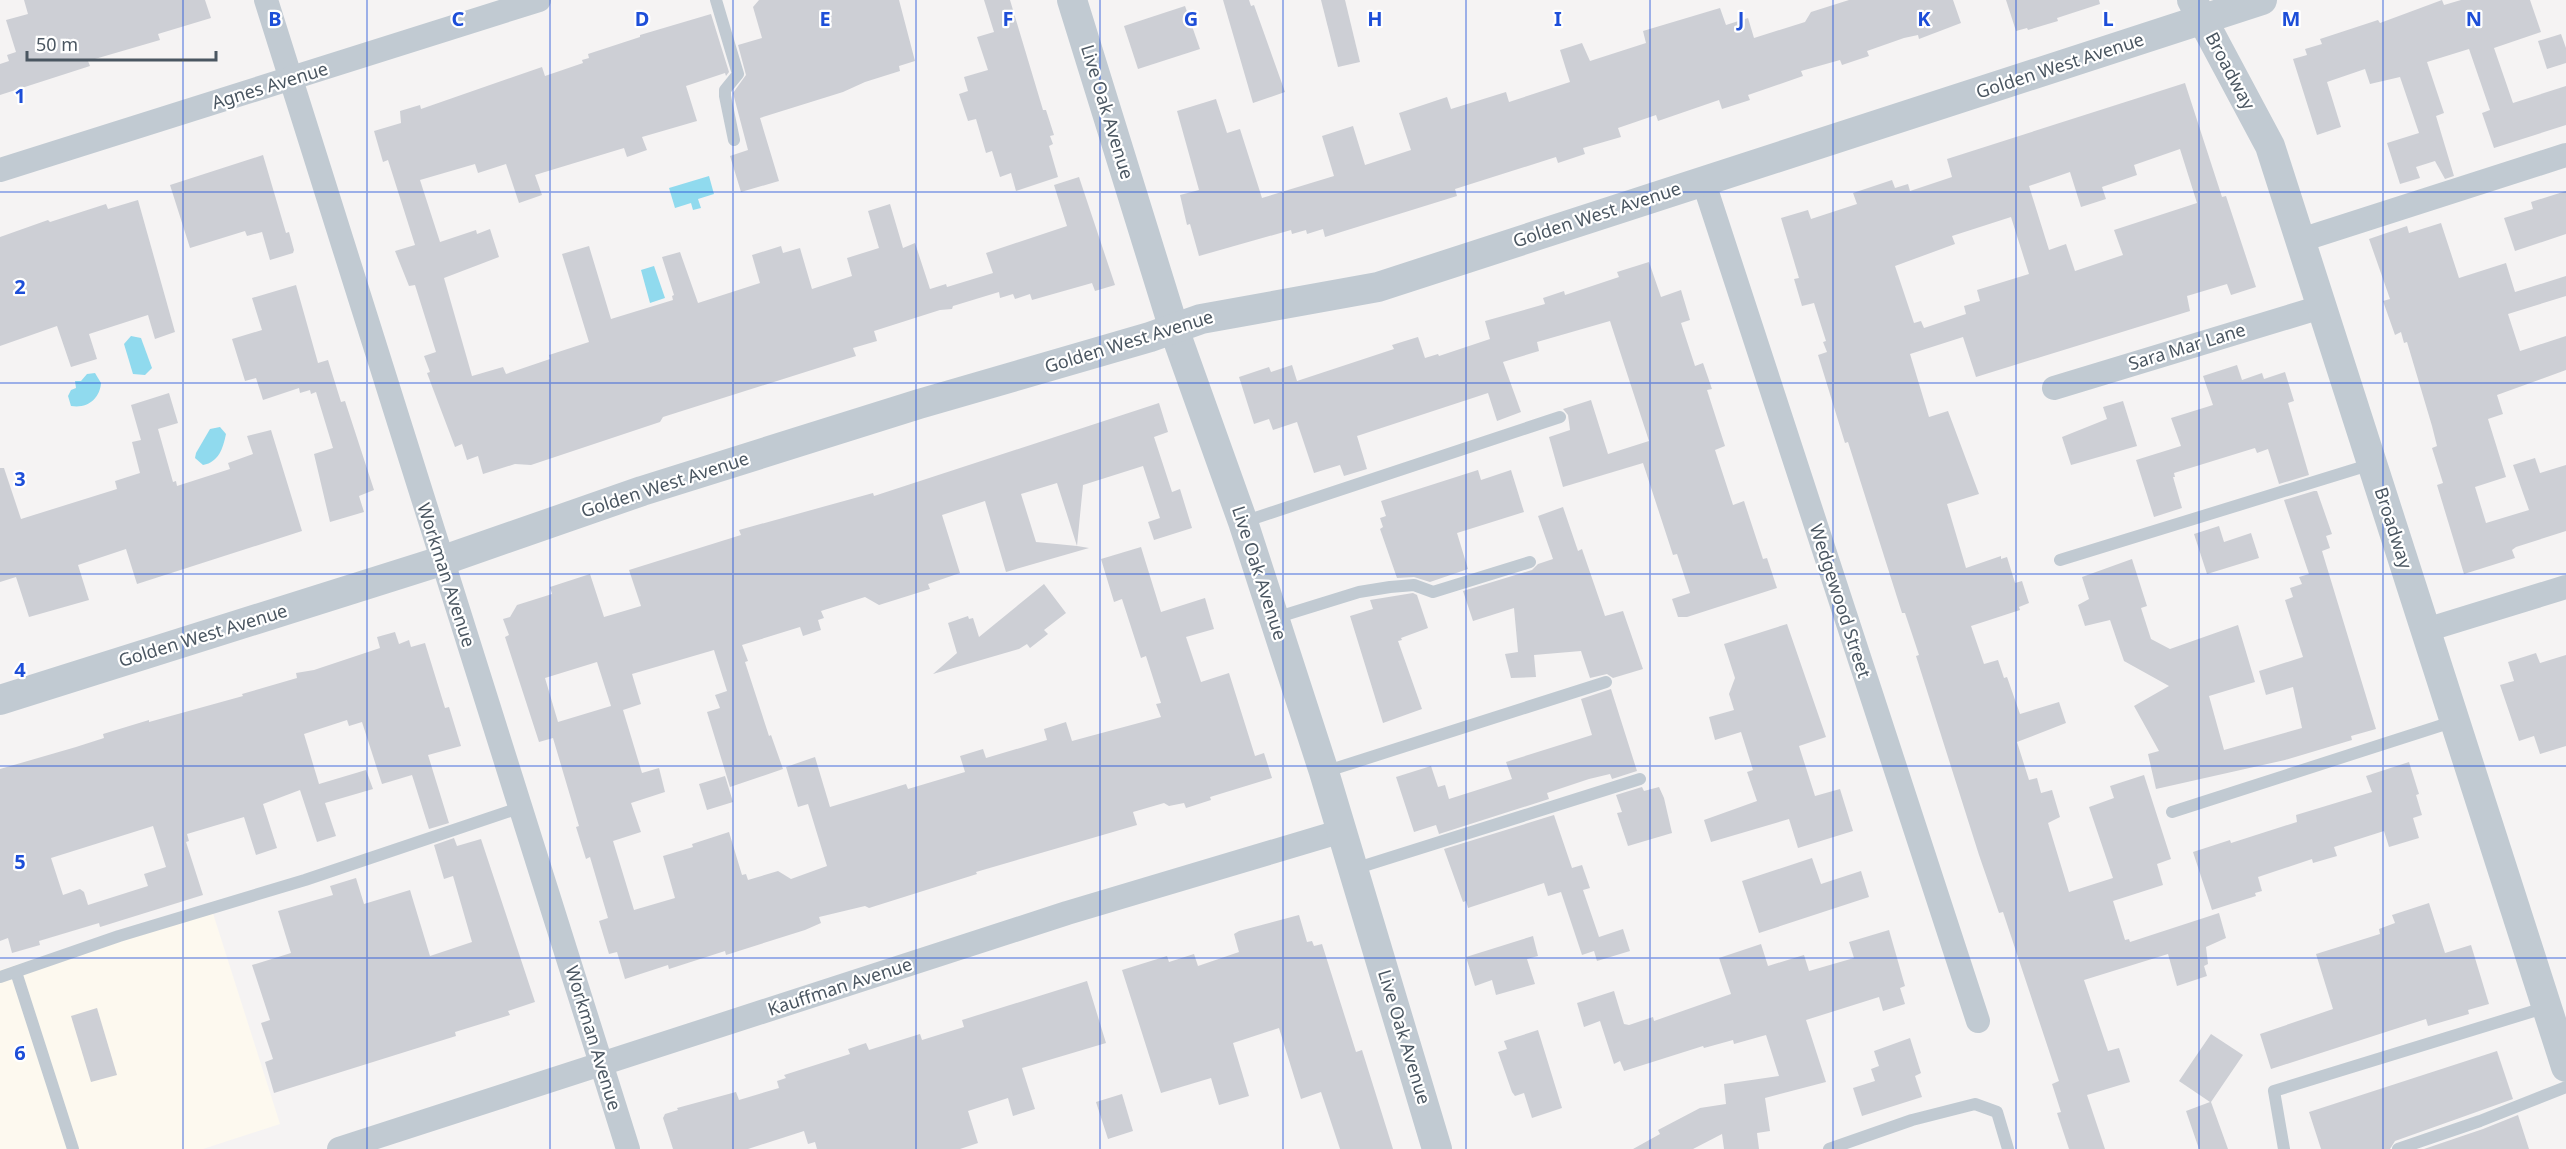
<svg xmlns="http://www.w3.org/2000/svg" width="2566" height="1149" viewBox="0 0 2566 1149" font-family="'Noto Sans',sans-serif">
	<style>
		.commercial { fill: #fdf9ef }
		.water { fill: #90daee }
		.building { fill: #cdcfd5; fill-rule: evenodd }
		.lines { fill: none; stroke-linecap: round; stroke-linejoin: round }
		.service { stroke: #c1cad2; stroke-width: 12 }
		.minor { stroke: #c1cad2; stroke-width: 24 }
		.tertiary { stroke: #c1cad2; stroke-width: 30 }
		.grid { fill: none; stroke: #1d4ed8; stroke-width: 1.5; stroke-opacity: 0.55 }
		.labels { text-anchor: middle; stroke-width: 4.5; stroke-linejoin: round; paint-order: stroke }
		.street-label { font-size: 18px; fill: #4a5661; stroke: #fff }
		.grid-label { font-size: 20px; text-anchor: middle; font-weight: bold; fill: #1d4ed8; stroke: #fff; stroke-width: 4.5; stroke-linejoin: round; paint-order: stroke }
	</style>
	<rect width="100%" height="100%" fill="#f5f3f3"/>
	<!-- commercial -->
	<path class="commercial" d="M210,904L280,1124L203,1149H0V970Z"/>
	<!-- water -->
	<g class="water">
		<path d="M709,176L714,194L698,199L701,208L693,210L691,203L675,208L669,188Z"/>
		<path d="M654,266L665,298L650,303L641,270Z"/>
		<path d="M131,336L141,338L152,368L145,375L133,374L124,344Z"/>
		<path d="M95,373L101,383C100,398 88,409 71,406L68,396L71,390L76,388L75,381H81L87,374Z"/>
		<path d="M220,427L226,434C223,448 219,462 203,465L195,458L196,453L210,429Z"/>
	</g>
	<!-- building -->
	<g class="building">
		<path d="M24,0H205L211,18L158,34L160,40L88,61L90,66L0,95V64L9,61L7,55L16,52L6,20L28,14Z"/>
		<path d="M759,0H899L915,61L899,66L900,71L865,82L843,92L760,118L779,181L741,192L730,156L748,150L733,93L746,75L738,45L762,38L753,7Z"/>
		<path d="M984,0H1010L1043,110H1046L1054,135L1050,136L1053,144L1049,146L1058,177L1016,191L1011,173L1000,177L992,151L986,153L976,119L968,121L959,94L968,91L964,77L988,70L977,37L994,32Z"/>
		<path d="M1223,0H1249L1251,6L1254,5L1285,92L1253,103Z"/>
		<path d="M1321,0H1345L1360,62L1338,67Z"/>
		<path d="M1849,0H1953L1961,23L1919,39L1918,35L1904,38L1867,51L1869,56L1842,65L1840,60L1801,71L1803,76L1748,95L1750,100L1722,109L1719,100L1658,121L1656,115L1618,128L1621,137L1583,148L1585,154L1558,163L1556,157L1455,189L1457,196L1325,237L1323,229L1307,234L1306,230L1292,234L1291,230L1199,256L1190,224L1187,225L1180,195L1199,190L1177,111L1216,99L1227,133L1240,129L1262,198L1334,176L1322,136L1353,126L1365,165L1411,150L1399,113L1447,97L1451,109L1506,92L1509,102L1570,82L1560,50L1582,43L1590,61L1646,43L1643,31L1720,8L1726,25L1748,18L1754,38L1805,22L1811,12Z"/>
		<path d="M2006,0H2099L2100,4L2057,18L2058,21L2028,30L2027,28L2016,31Z"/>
		<path d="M2442,0L2444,5L2461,0H2530L2541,32L2494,48L2513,103L2566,86V125L2494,148L2482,113L2490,110L2469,49L2427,62L2444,113L2436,116L2454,176L2445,179L2435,161L2416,167L2420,178L2400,184L2387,143L2419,133L2400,77L2370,84L2365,69L2327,82L2341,127L2317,135L2293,59L2307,55L2305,49L2322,44L2320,39L2378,20L2380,23Z"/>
		<path d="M1185,6L1200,49L1138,69L1124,26Z"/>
		<path d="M711,14L729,72L726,76L725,73L686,86L697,121L642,137L647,150L627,157L624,148L535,175L542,195L519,203L506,164L478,173L475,164L420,180L440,242L476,230L477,234L490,229L499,257L444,278L472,376L503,367L506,374L550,359L549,355L589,342L562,254L589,246L611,319L673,300L672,296L674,295L662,257L680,252L698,303L760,283L752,255L781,246L783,253L800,248L812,289L852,276L847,258L879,248L868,211L890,204L903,248L915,243L930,289L946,284L947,287L993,273L986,253L1067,226L1054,185L1079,177L1115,285L1095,291L1092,283L1032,300L1030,294L1015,299L1013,294L1000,298L999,292L953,306L952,309L940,310L874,331L877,341L853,348L856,356L663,417L660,422L531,465L515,464L483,474L478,456L467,460L462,444L455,447L427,373L430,372L424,356L436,352L415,285L409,286L395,251L415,245L388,160L383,162L374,131L401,123L400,111L420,105L421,109L542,67L545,76L583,63L582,60L589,58L588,54L640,37V35Z"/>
		<path d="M2561,34L2566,48V63L2547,69L2538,41Z"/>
		<path d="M2185,83L2222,197L2226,196L2256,287L2231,295L2227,284L2187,296L2190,311L1976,377L1963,337L1910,354L1929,417L1948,411L1979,494L1947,504L1966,568L2001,556V559L2007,557L2015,583L2022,581L2029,603L2019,607L2020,610L1971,626L1984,664L1998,660L2004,678L2007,677L2020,714L2059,702L2066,723L2017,742L2029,780L2037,778L2041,793L2052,790L2060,817L2048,823L2069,892L2113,878L2089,807L2114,798L2110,786L2144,775L2171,859L2157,864L2163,885L2113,901L2125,940L2129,939L2130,942L2219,913L2226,938L2206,947L2208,964L2204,966L2207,976L2177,986L2168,954L2084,980L2108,1051L2119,1048L2130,1082L2087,1095L2105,1149H2069L2057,1113L2061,1112L2052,1084L2059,1081L2003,912L1999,913L1979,855L1916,656L1919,655L1905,613H1902L1848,442L1845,443L1818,355L1827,352L1823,342L1826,341L1814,303L1802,306L1794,279L1799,278L1781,218L1808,210L1811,219L1857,204L1853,193L1892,180L1895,188L1908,184L1910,191L1952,177L1947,159ZM2180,149L2197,203L2114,230L2123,255L2075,271L2066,244L2049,250L2029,186L2070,172L2081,207L2106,199L2102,187L2137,175L2134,165ZM2011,217L2029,274L1977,290L1980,301L1964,306L1966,314L1924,328L1921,321L1914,323L1895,266L1955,244L1952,236Z"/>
		<path d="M263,155L286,233L289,232L294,250L293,253L270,260L262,232L247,236L245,231L190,248L170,185Z"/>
		<path d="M2566,191V234L2515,251L2504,218L2533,209L2531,202Z"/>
		<path d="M138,200L175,332L155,339L148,315L89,334L97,359L71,367L57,326L0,346V237L48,220L50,222L106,204L108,209Z"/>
		<path d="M2441,223L2459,278L2506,263L2515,292L2566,276V296L2508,314L2520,351L2566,336V370L2497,395L2503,414L2488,419L2506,477L2475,487L2486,523L2529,510L2513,465L2535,458L2540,473L2566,465V531L2516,547L2512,550L2515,558L2464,574L2437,485L2443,483L2432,448L2437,446L2432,426L2407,342L2404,343L2401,332L2395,335L2383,301L2390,299L2369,239L2407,226L2409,233Z"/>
		<path d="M1649,262L1661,297L1681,290L1690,320L1681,323L1695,366L1703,363L1712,389L1707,390L1725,446L1715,450L1733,505L1744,501L1763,559L1767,558L1777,588L1687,617H1678L1672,599L1690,593L1677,554L1673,555L1643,463L1563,487L1549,437L1570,430L1568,415L1563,409L1591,400L1608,454L1649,441L1610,321L1537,342L1539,351L1503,362L1521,412L1497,421L1488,393L1357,436L1367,469L1344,476L1340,465L1314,473L1297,422L1273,430L1269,419L1254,424L1239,377L1269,367L1271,372L1292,365L1297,381L1394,349L1392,345L1418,337L1425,358L1438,354L1439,356L1490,339L1485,321L1545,304L1543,298L1564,291L1565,295L1619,277L1617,272Z"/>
		<path d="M296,285L318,363L328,360L341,402L345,401L374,490L359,496L364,512L330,522L314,454L333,448L316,392L311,394L310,390L300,393L299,388L263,400L256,378L245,381L232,339L262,330L252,298Z"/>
		<path d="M2237,365L2242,380L2262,373L2264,379L2285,372L2294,401L2288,403L2309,475L2279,484L2268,449L2257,453L2255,448L2174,473L2175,477H2173L2182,508L2154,517L2136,460L2181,446L2171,418L2213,405L2203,376Z"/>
		<path d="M169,393L178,423L158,429L173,482L176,481L177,486L230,469L228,463L253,454L247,436L271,430L302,531L137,584L126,549L78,565L89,600L29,617L16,577L0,582V468H4L21,519L117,489L115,481L140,473L132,442L141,440L131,405Z"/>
		<path d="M2123,401L2137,446L2071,465L2062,437L2107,419L2103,407Z"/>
		<path d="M1159,403L1168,432L1154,437L1172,492L1180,489L1192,528L1154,540L1148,522L1160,518L1143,466L1083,485L1077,546L1089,548L1006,572L985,501L942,515L960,573L928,584L930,589L879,605L865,597L821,611L824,618L818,620L821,630L803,636L800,627L742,645L748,661L745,662L769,736L771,735L783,769L730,787L707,712L720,708L715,695L727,691L714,650L632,674L641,704L623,710L642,773L659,768L665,792L631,803L641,832L613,841L634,910L675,898L663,856L693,847L692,844L729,832L742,875L746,874L748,880L778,871L791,879L827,866L808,804L798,807L786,767L815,757L830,807L906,784L908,789L965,772L960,756L983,749L986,758L1047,740L1044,729L1066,722L1072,741L1161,717L1156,704L1161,703L1146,656L1141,658L1122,599L1114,602L1101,559L1141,547L1161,612L1205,598L1214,629L1186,637L1201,682L1229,673L1255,756L1264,753L1272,778L1210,797L1211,800L1186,808L1184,803L1169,806L1164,803L1133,812L1137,825L976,872L977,874L869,908L865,906L819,917L821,923L805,930L726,955L725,951L669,969L668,965L625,979L617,952L609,954L599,921L608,918L590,857L586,859L576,827L579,826L553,738L539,742L505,637L509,635L503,619L510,617L517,605L552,594L550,587L590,574L604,617L641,606L629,570L741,535L739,530L873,493L874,496ZM1057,483L1077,546L1036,542L1021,494ZM597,662L611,706L558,722L545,678Z"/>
		<path d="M1478,470L1481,480L1511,470L1524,512L1457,533L1468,569L1430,582L1414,577L1397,578L1380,529L1383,527L1380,518L1386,516L1381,501Z"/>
		<path d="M2314,491H2317L2332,534L2326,536L2330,548L2322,551L2376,729L2351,736L2352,740L2285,760L2156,789L2148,754L2159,751L2134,706L2169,686L2124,661L2110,620L2085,626L2078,605L2089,599L2082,577L2132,559L2147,606L2141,608L2151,639L2170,649L2238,625L2255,682L2209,696L2224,750L2302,728L2293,687L2266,695L2259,671L2303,657L2285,600L2293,597L2290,588L2302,584L2299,577L2309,574L2284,500Z"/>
		<path d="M1563,507L1578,551L1582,549L1605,616L1623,611L1643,669L1613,678L1607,674L1590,678L1581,651L1534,655L1536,677L1511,678L1505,654L1518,652L1514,608L1473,621L1463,591L1532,570L1538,564L1553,559L1538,516Z"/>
		<path d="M2219,526L2224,542L2251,533L2259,558L2207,574L2194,534Z"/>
		<path d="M1044,584L1066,613L1044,630L1048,634L1030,648L1027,644L1019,649L933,674L957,653L948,623L968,616L969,619L973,618L979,637Z"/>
		<path d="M1413,593L1417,595L1428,628L1401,638L1402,640L1398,641L1422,709L1383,723L1350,616L1373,609L1370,600Z"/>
		<path d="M1787,624L1826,737L1799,746L1815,796L1840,789L1853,831L1798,848L1789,819L1711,842L1704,820L1757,801L1747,772L1753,770L1741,732L1715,740L1709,717L1734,710L1729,694L1735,678L1724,644Z"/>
		<path d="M395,632L399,644L409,640L411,647L425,643L445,708L449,707L461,746L428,755L449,823L429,829L412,775L382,784L362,722L349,726L347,720L304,734L319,784L366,770L373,789L325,803L336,836L317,842L300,790L263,804L277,848L256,855L244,817L187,834L189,841L186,842L203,895L100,927L99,923L39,941L40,945L12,953L8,938L0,941V769L76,747L104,738L103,734L149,720V722L243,696L242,694L297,678L296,673L314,670L380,648L377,637ZM153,826L166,867L144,874L148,886L88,905L84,892L80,889L63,895L51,858Z"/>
		<path d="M2536,653L2540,663L2566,655V746L2540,754L2534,736L2519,741L2500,685L2514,681L2508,662Z"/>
		<path d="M1611,689L1637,771L1612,779L1610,774L1589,779L1547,793L1549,799L1439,834L1436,825L1414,832L1396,777L1431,766L1438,787L1445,785L1449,799L1512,779L1506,762L1592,735L1581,699Z"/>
		<path d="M2409,762L2419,794L2416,795L2422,815L2413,818L2419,838L2389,847L2384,831L2334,847L2337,856L2313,863L2312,859L2258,877L2262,891L2255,893L2256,896L2212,910L2193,852L2230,840L2231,843L2297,822L2296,815L2372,792L2366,776Z"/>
		<path d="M725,776L733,802L707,810L699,784Z"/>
		<path d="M1642,787L1644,791L1659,787L1664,798L1672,833L1628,846L1617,813L1622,812L1616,795Z"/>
		<path d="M1554,815L1572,868L1582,865L1590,888L1583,890L1599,937L1623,929L1630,951L1597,961L1594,951L1582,955L1561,892L1548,896L1544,883L1468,908L1466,901L1463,902L1444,849Z"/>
		<path d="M454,838L457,846L481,839L535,1002L508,1011L510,1015L455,1032L456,1036L274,1093L265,1062L273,1059L261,1023L270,1020L252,965L291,953L278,911L333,895L330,886L356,878L364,904L410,890L430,956L472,942L453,876L444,879L434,845Z"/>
		<path d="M1812,858L1821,884L1861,871L1869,897L1759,933L1742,881Z"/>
		<path d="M2429,903L2445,953L2471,945L2489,1004L2468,1010L2469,1014L2428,1026L2426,1019L2271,1069L2260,1034L2333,1009L2316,954L2380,934L2379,929L2395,923L2392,915Z"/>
		<path d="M1299,915L1307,942L1312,941L1314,946L1322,944L1356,1052L1362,1050L1393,1149H1340L1321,1092L1301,1099L1279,1028L1233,1043L1249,1096L1219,1105L1211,1078L1161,1093L1122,970L1167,956L1169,962L1194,954L1198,966L1239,952L1234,934L1239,931Z"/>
		<path d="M1889,930L1905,986L1900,988L1905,1004L1883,1011L1879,997L1806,1020L1826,1082L1765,1098L1770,1131L1757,1133L1759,1149H1724L1722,1134L1693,1149H1633L1660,1134L1658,1130L1700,1108L1726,1104L1724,1084L1779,1076L1766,1035L1734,1044L1733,1040L1704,1048L1703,1046L1624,1071L1620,1061L1614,1064L1600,1021L1584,1027L1577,1003L1614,991L1624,1024L1629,1025L1653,1017L1654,1021L1731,994L1719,958L1761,944L1768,966L1804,955L1809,971L1854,958L1849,942Z"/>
		<path d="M1533,936L1538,956L1527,959L1535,984L1496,995L1492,980L1475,986L1466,957Z"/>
		<path d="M1087,981L1106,1043L1022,1068L1035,1109L1013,1116L1008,1098L968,1111L978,1143L960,1149H817L815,1142L808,1144L804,1131L748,1149H673L663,1118L665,1114L678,1110L677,1108L736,1092L739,1100L779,1088L777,1081L786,1078L784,1075L850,1054L848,1049L866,1043L869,1050L920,1034L922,1040L964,1027L962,1020Z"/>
		<path d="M97,1008L117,1075L91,1082L71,1016Z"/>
		<path d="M1538,1030L1562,1108L1532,1118L1524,1093L1515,1096L1512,1092L1498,1052L1507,1049L1504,1041Z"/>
		<path d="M2211,1034L2243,1055L2211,1102L2228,1149H2199L2186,1111L2210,1102L2179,1081Z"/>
		<path d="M1910,1038L1921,1073L1915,1076L1922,1097L1862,1116L1853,1088L1875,1081L1871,1069L1879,1066L1874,1051Z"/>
		<path d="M2497,1051L2513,1099L2395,1141L2390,1149H2321L2309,1112Z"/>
		<path d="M1122,1094L1133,1131L1108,1139L1096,1102Z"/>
		<path d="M2518,1115L2529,1149H2424L2483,1129Z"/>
	</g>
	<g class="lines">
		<!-- service -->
		<g class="service">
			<path d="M716,0L738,74L725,90V96L734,140"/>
			<path d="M1243,522L1560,417"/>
			<path d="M2060,560L2372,464"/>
			<path d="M1275,618L1359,592L1390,587L1414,585L1433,592L1530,562"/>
			<path d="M1324,772L1606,682"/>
			<path d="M2172,812L2455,721"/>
			<path d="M1354,869L1640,779"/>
			<path d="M16,972L73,1149"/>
			<path d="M0,977L119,936L305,880L522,807"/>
			<path d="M1829,1149L1912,1120L1975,1104L1997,1112L2008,1149"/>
			<path d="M2284,1149L2274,1091L2547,1007"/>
			<path d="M2398,1149L2480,1121L2566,1087"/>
		</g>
		<!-- minor -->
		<g class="minor">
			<path d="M266,0L628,1149"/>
			<path d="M0,170L539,0"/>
			<path d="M1703,180L1978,1021"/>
			<path d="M2301,240L2566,155"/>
			<path d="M2054,388L2321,307"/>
			<path d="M2426,630L2566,587"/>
			<path d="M339,1149L1067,913L1342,831"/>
		</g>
		<!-- tertiary -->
		<g class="tertiary">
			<path d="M1072,0L1174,329L1243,522L1324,772L1437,1149"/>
			<path d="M2192,0L2270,146L2566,1067"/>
			<path d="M0,700L441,561L642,491L919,404L1150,337L1201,319L1378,287L2262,0"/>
		</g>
	</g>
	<!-- grid -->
	<path class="grid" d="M183,0V1149M367,0V1149M550,0V1149M733,0V1149M916,0V1149M1100,0V1149M1283,0V1149M1466,0V1149M1650,0V1149M1833,0V1149M2016,0V1149M2199,0V1149M2383,0V1149M0,192H2566M0,383H2566M0,574H2566M0,766H2566M0,958H2566"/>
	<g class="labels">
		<!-- street labels -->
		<g class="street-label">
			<text transform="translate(2060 66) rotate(-18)" y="6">Golden West Avenue</text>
			<text transform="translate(2230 71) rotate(62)" y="6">Broadway</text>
			<text transform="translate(270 86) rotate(-17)" y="6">Agnes Avenue</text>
			<text transform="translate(1107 112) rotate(73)" y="6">Live Oak Avenue</text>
			<text transform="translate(1597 215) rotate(-18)" y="6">Golden West Avenue</text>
			<text transform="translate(1129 342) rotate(-17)" y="6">Golden West Avenue</text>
			<text transform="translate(2187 347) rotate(-17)" y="6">Sara Mar Lane</text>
			<text transform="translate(665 485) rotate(-18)" y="6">Golden West Avenue</text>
			<text transform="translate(2393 528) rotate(72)" y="6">Broadway</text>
			<text transform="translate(1259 573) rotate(72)" y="6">Live Oak Avenue</text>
			<text transform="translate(446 575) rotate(72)" y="6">Workman Avenue</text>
			<text transform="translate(1840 601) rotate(72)" y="6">Wedgewood Street</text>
			<text transform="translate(203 636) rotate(-17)" y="6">Golden West Avenue</text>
			<text transform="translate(840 987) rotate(-18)" y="6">Kauffman Avenue</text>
			<text transform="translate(1404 1037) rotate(73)" y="6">Live Oak Avenue</text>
			<text transform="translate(593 1038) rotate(73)" y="6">Workman Avenue</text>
		</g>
	</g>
	<g class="grid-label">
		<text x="275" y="26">B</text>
		<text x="458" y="26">C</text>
		<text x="642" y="26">D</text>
		<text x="825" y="26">E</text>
		<text x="1008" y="26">F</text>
		<text x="1191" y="26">G</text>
		<text x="1375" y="26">H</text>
		<text x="1558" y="26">I</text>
		<text x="1741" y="26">J</text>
		<text x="1924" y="26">K</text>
		<text x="2108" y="26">L</text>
		<text x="2291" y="26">M</text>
		<text x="2474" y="26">N</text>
		<text x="20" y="103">1</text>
		<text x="20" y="294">2</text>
		<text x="20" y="486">3</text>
		<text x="20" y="677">4</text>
		<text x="20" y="869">5</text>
		<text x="20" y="1060">6</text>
	</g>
	<!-- scale -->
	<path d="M27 51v9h189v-9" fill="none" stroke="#4a5661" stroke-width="3"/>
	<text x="36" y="51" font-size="18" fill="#4a5661" stroke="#ffffff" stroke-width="4.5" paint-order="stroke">50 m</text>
</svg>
